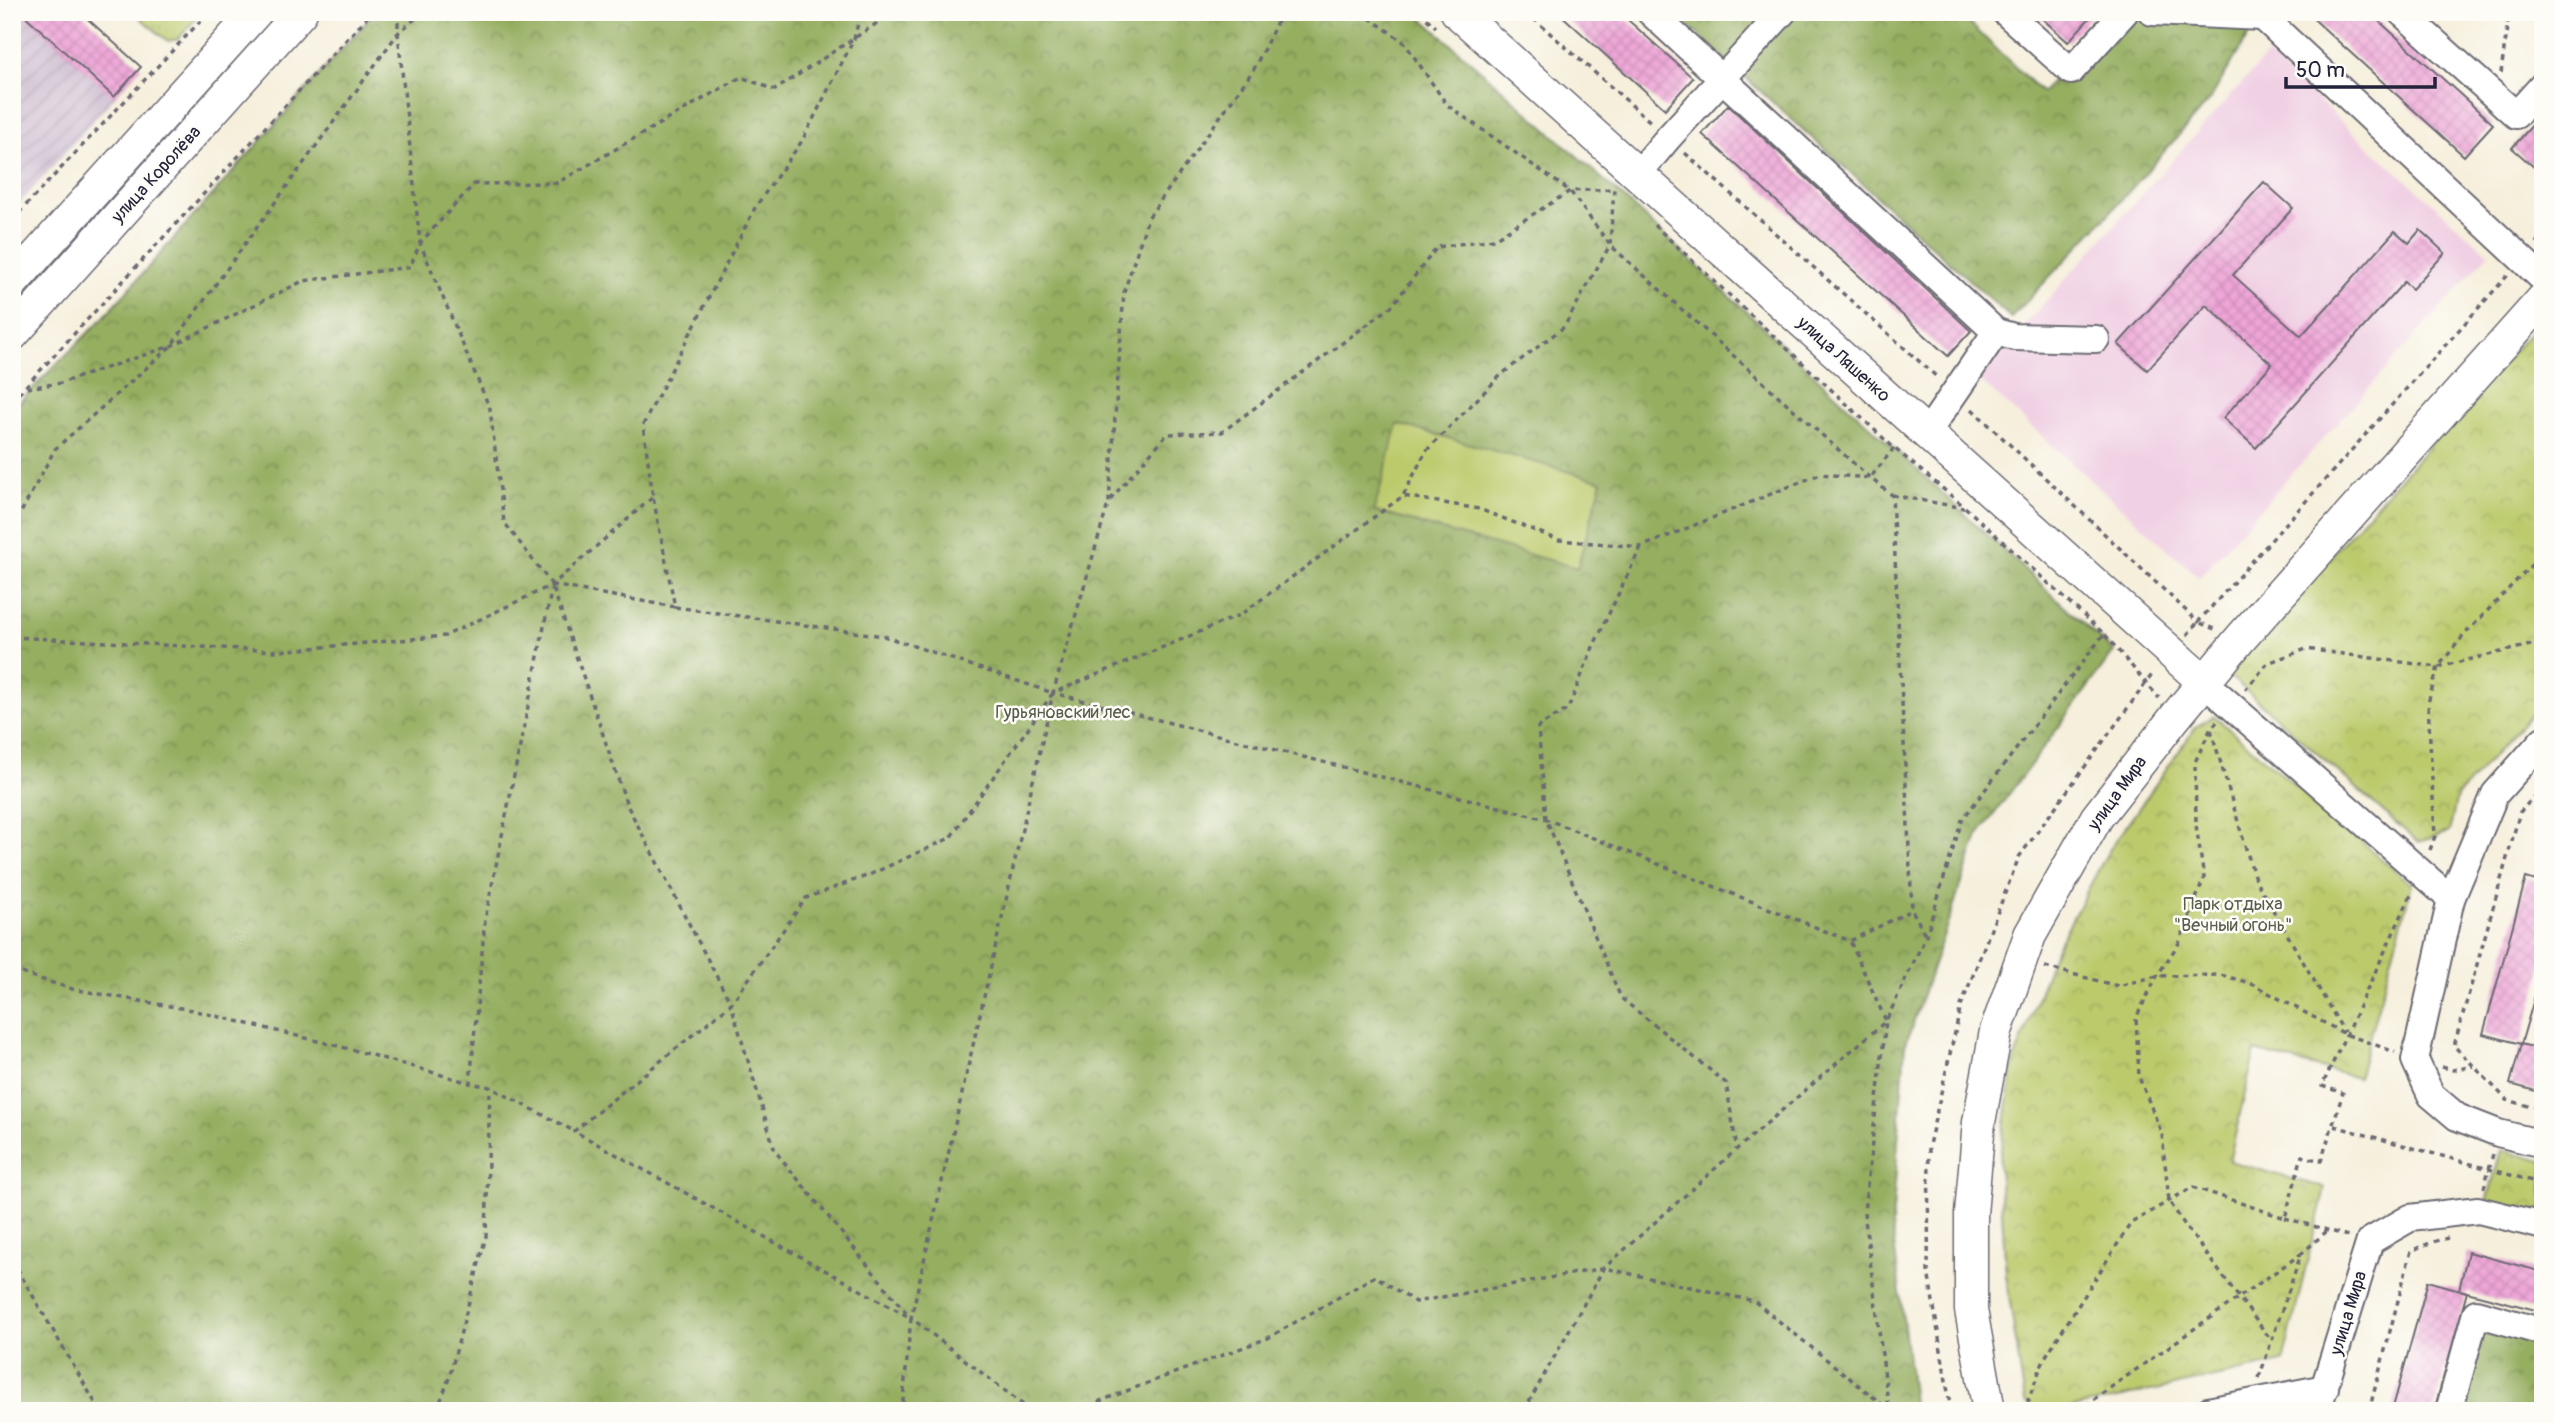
<svg xmlns="http://www.w3.org/2000/svg" width="2555" height="1423" viewBox="0 0 2555 1423" font-family="Pangolin,sans-serif">
	<style>
		.built { fill: #f0d0e4 }
		.industrial { fill: url(#industrial-furrows) }
		.grass { fill: url(#grass-tufts); stroke: #6f7654; stroke-width: 2 }
		.forest { fill: url(#forest-crowns); stroke: #5c684e; stroke-width: 2 }
		.park { fill: url(#park-crowns); stroke: #6f7654; stroke-width: 2 }
		.pitch { fill: #bcca6c; stroke: #6f7654; stroke-width: 2 }
		.building { fill: url(#building-cross-hatch) }
		.lines { fill: none; stroke-linecap: round; stroke-linejoin: round }
		.minor-casing { stroke: #6c6a73; stroke-width: 30 }
		.major-casing { stroke: #6c6a73; stroke-width: 35 }
		.path { stroke: #6c6a73; stroke-width: 3.5; stroke-dasharray: 5 5; stroke-linecap: butt }
		.minor { stroke: #fff; stroke-width: 26 }
		.major { stroke: #fff; stroke-width: 32 }
		.labels { text-anchor: middle; stroke-width: 5; stroke-linejoin: round; paint-order: stroke }
		.street-label { font-size: 18px; fill: #22223b; stroke: #fdfcf7 }
		.park-label { font-size: 18px; fill: #585d4c; stroke: #fdfcf7 }
	</style>
	<defs>
		<pattern id="industrial-furrows" width="10" height="10" patternUnits="userSpaceOnUse" patternTransform="scale(1.75)"><rect width="10" height="10" fill="#cebed1"/><path d="M-1 1l2-2M0 10L10 0M9 11l2-2" fill="none" stroke="#b1a3b4"/></pattern>
		<pattern id="grass-tufts" width="24" height="20" patternUnits="userSpaceOnUse" patternTransform="scale(1.75)"><rect width="24" height="20" fill="#bcca6c"/><path d="M3 7l-1-3M5 7V3M7 7l1-3M15 17l-1-3M17 17v-4M19 17l1-3" fill="none" stroke="#a1ad5e"/></pattern>
		<pattern id="forest-crowns" width="20" height="18" patternUnits="userSpaceOnUse" patternTransform="scale(1.75)"><rect width="20" height="18" fill="#95ae60"/><path d="M2 6a3 3 0 1 1 6 0M12 15a3 3 0 1 1 6 0" fill="none" stroke="#798d50"/></pattern>
		<pattern id="park-crowns" width="20" height="18" patternUnits="userSpaceOnUse" patternTransform="scale(1.75)"><rect width="20" height="18" fill="#bcca6c"/><path d="M2 6a3 3 0 1 1 6 0M12 15a3 3 0 1 1 6 0" fill="none" stroke="#a1ad5e"/></pattern>
		<pattern id="building-cross-hatch" width="8" height="8" patternUnits="userSpaceOnUse" patternTransform="scale(1.75)"><rect width="8" height="8" fill="#eea5d7"/><path d="M0 0l8 8M0 8l8-8" fill="none" stroke="#cc8eb9"/></pattern>
	</defs>
	<rect width="100%" height="100%" fill="#fdfcf7"/>
	<filter id="ink" filterUnits="userSpaceOnUse"><feTurbulence type="fractalNoise" baseFrequency=".0143" numOctaves="2"/><feDisplacementMap in="SourceGraphic" scale="14" xChannelSelector="R" yChannelSelector="G"/><feConvolveMatrix kernelMatrix="1 2 1 2 8 2 1 2 1" color-interpolation-filters="sRGB"/></filter>
	<filter id="wash" filterUnits="userSpaceOnUse"><feTurbulence type="fractalNoise" baseFrequency=".00686" numOctaves="4" result="noise"/><feDisplacementMap in="SourceGraphic" scale="28" xChannelSelector="R" yChannelSelector="G"/><feGaussianBlur stdDeviation="1.57" result="paint"/><feColorMatrix in="noise" values="0 0 0 0 0 0 0 0 0 0 0 0 0 0 0 0 0 1.4 0 .05"/><feComposite in="paint" operator="in"/></filter>
	<g filter="url(#wash)">
		<rect width="100%" height="100%" fill="#f6efdc"/>
		<!-- built -->
		<path class="built" d="M2267,55L2489,254L2199,577L1977,378Z"/>
		<!-- industrial -->
		<path class="industrial" d="M12,12H80L141,67L12,212Z"/>
		<!-- grass -->
		<path class="grass" d="M133,12H202L178,39L168,41Z"/>
		<!-- forest -->
		<g class="forest">
			<path d="M375,12H1415L1614,189L2114,652L1978,836L1905,1046L1892,1225L1914,1411H12V409L104,317Z"/>
			<path d="M1673,12H1958L2042,93L2095,28L2104,12H2238L2251,31L2209,101L2116,206L2011,318Z"/>
			<path d="M2484,1327L2543,1344V1411H2462Z"/>
		</g>
		<!-- park -->
		<g class="park">
			<path d="M2543,318V701L2457,796L2449,832L2418,842L2226,673Z"/>
			<path d="M2214,716L2412,885L2358,1078L2255,1051L2229,1161L2325,1188L2283,1362L2059,1411H2037L2025,1402L2006,1275L1999,1164L2014,1061L2055,951L2108,852L2196,727Z"/>
			<path d="M2501,1150L2543,1161V1216L2487,1202Z"/>
		</g>
		<!-- pitch -->
		<path class="pitch" d="M1398,424L1602,481L1577,568L1374,511Z"/>
		<g id="blocks">
			<!-- building -->
			<g class="building">
				<path d="M21,12H80L141,67L114,97Z"/>
				<path d="M1558,12H1619L1693,78L1665,109Z"/>
				<path d="M2035,12H2095L2068,42Z"/>
				<path d="M2306,12H2369L2493,124L2464,156Z"/>
				<path d="M1728,105L1971,331L1948,356L1702,134Z"/>
				<path d="M2543,113V175L2512,148Z"/>
				<path d="M2264,182L2293,208L2233,275L2301,336L2395,231L2409,243L2420,230L2445,253L2412,289L2404,282L2256,448L2223,418L2272,364L2206,305L2147,370L2118,344Z"/>
				<path d="M2526,878L2543,883V968L2521,1044L2483,1034Z"/>
				<path d="M2521,1044L2543,1050V1093L2510,1084Z"/>
				<path d="M2468,1252L2543,1272V1312L2459,1290Z"/>
				<path d="M2428,1281L2467,1292L2434,1411H2392Z"/>
			</g>
		</g>
	</g>
	<g filter="url(#ink)">
		<use href="#blocks" fill-opacity="0" stroke="#6c6a73" stroke-width="2"/>
		<g class="lines">
			<defs>
				<g id="minor">
					<path d="M1650,12L1996,332L2014,337L2096,339"/>
					<path d="M2005,12L2071,71L2125,12"/>
					<path d="M2152,12L2263,17"/>
					<path d="M2268,12L2263,17L2543,279"/>
					<path d="M2401,12L2516,115L2543,85"/>
					<path d="M1638,174L1668,138L1783,12"/>
					<path d="M1927,433L1996,332"/>
					<path d="M2204,682L2451,899"/>
					<path d="M2543,740L2495,794L2451,899L2415,1060L2431,1095L2457,1117L2498,1133L2543,1144"/>
					<path d="M2208,1411L2325,1388"/>
					<path d="M2317,1411L2370,1241L2410,1218L2478,1210L2543,1226"/>
					<path d="M2449,1411L2476,1313L2543,1332"/>
				</g>
				<g id="major">
					<path d="M1457,12L2204,682"/>
					<path d="M12,283L256,12"/>
					<path d="M12,335L301,12"/>
					<path d="M1989,1411L1971,1310V1214L1979,1122L1996,1031L2030,935L2097,817L2176,716L2240,639L2543,299"/>
				</g>
			</defs>
			<!-- minor casing -->
			<use href="#minor" class="minor-casing"/>
			<!-- major casing -->
			<use href="#major" class="major-casing"/>
			<!-- path -->
			<g class="path">
				<path d="M398,12V33L420,243L490,409L504,522L552,585L627,805L731,1004L574,1131L911,1318L902,1411"/>
				<path d="M1282,12L1254,69L1148,218L1124,292L1109,501L1053,693L1240,615L1403,496L1479,509L1559,540L1641,547L1820,474L1870,478L1894,448"/>
				<path d="M1361,12L1404,42L1447,105L1570,191L1610,245L1870,478L1892,495L1912,910L1926,936"/>
				<path d="M1419,12L1436,27"/>
				<path d="M1526,12L1653,124"/>
				<path d="M2501,73L2509,12"/>
				<path d="M1685,153L1938,378"/>
				<path d="M12,220L209,12"/>
				<path d="M1654,225L1894,448L1966,508L2104,634L1962,820L1926,936L1886,1021L1864,1212L1889,1410L1886,1411"/>
				<path d="M2537,243L2543,236"/>
				<path d="M27,388L61,383L171,346L303,281L410,267L420,243L474,184L557,183L741,77L775,90L894,12"/>
				<path d="M12,401L372,12"/>
				<path d="M1972,409L2198,622L2508,275"/>
				<path d="M1892,495L1964,508"/>
				<path d="M1110,500L1167,434L1222,432L1391,307L1437,247L1494,239L1570,191L1614,189L1610,245L1564,327L1502,374L1426,451L1403,496"/>
				<path d="M12,529L55,449L171,346L398,33L423,12"/>
				<path d="M1641,547L1593,647L1568,709L1538,727L1546,819L1621,998L1726,1083L1737,1149"/>
				<path d="M552,585L675,607L653,497L643,425L756,206L802,141L854,39L861,12"/>
				<path d="M552,587L485,920L470,1083L490,1087L574,1131"/>
				<path d="M675,607L884,636L1053,693L950,838L869,875L806,898L731,1004L775,1151L909,1316"/>
				<path d="M2105,635L2159,698"/>
				<path d="M2187,635L2198,622L2217,630"/>
				<path d="M12,637L278,651L445,636L552,585L653,497"/>
				<path d="M2245,690L2268,663L2306,649L2438,667L2543,642"/>
				<path d="M2217,722L2211,728L2195,762L2196,825L2204,878L2179,943L2157,976L2136,1018L2139,1077L2162,1134L2169,1201L2186,1227L2271,1340"/>
				<path d="M2211,730L2255,879L2344,1032"/>
				<path d="M2543,787L2520,812L2454,1046L2507,1100L2543,1110"/>
				<path d="M2430,850L2435,836L2428,703L2438,667L2464,635L2543,553"/>
				<path d="M2045,967L2118,986L2157,976L2221,975L2250,983L2345,1034L2395,1052"/>
				<path d="M12,970L72,989L192,1010L350,1049L470,1083"/>
				<path d="M2442,1067L2453,1070L2474,1066"/>
				<path d="M2334,1126L2543,1184"/>
				<path d="M2484,1188L2493,1154"/>
				<path d="M2285,1218L2348,1236"/>
				<path d="M12,1260L100,1411"/>
				<path d="M2259,1378L2301,1254L2327,1231"/>
				<path d="M437,1411L449,1378L486,1236L490,1087"/>
				<path d="M1031,1411L911,1318L1053,693L1546,819L1850,941L1912,910"/>
				<path d="M1093,1411L1100,1401L1268,1338L1375,1276L1415,1302L1604,1268L1754,1301L1888,1409"/>
				<path d="M1524,1411L1604,1268L1737,1149L1886,1021L1850,941"/>
				<path d="M1951,1411L1928,1271L1929,1145L1961,1006L2019,857L2154,672"/>
				<path d="M2035,1411L2028,1400L2044,1359L2131,1223L2193,1187L2285,1218L2302,1156L2321,1161L2343,1093L2322,1086L2412,893"/>
				<path d="M2077,1411L2301,1254"/>
				<path d="M2369,1411L2411,1251L2432,1242L2448,1238"/>
			</g>
			<!-- minor -->
			<use href="#minor" class="minor"/>
			<!-- major -->
			<use href="#major" class="major"/>
		</g>
	</g>
	<g class="labels">
		<!-- street labels -->
		<g class="street-label">
			<text transform="translate(156 174) rotate(-48)" y="6">улица Королёва</text>
			<text transform="translate(1844 359) rotate(42)" y="6">улица Ляшенко</text>
			<text transform="translate(2117 793) rotate(-54)" y="6">улица Мира</text>
			<text transform="translate(2348 1313) rotate(-73)" y="6">улица Мира</text>
		</g>
		<!-- park labels -->
		<g class="park-label">
			<text x="1063" y="718">Гурьяновский лес</text>
			<text x="2233" y="910">Парк отдыха<tspan x="2233" dy="21">"Вечный огонь"</tspan></text>
		</g>
	</g>
	<!-- margin -->
	<rect width="2555" height="1423" fill="none" stroke="#fdfcf7" stroke-width="42"/>
	<!-- scale -->
	<path d="M2286 77v10h149v-10" fill="none" stroke="#22223b" stroke-width="3.5"/>
	<text x="2296" y="77" font-size="21" fill="#22223b" stroke="#fdfcf7" stroke-width="5" paint-order="stroke">50 m</text>
</svg>
